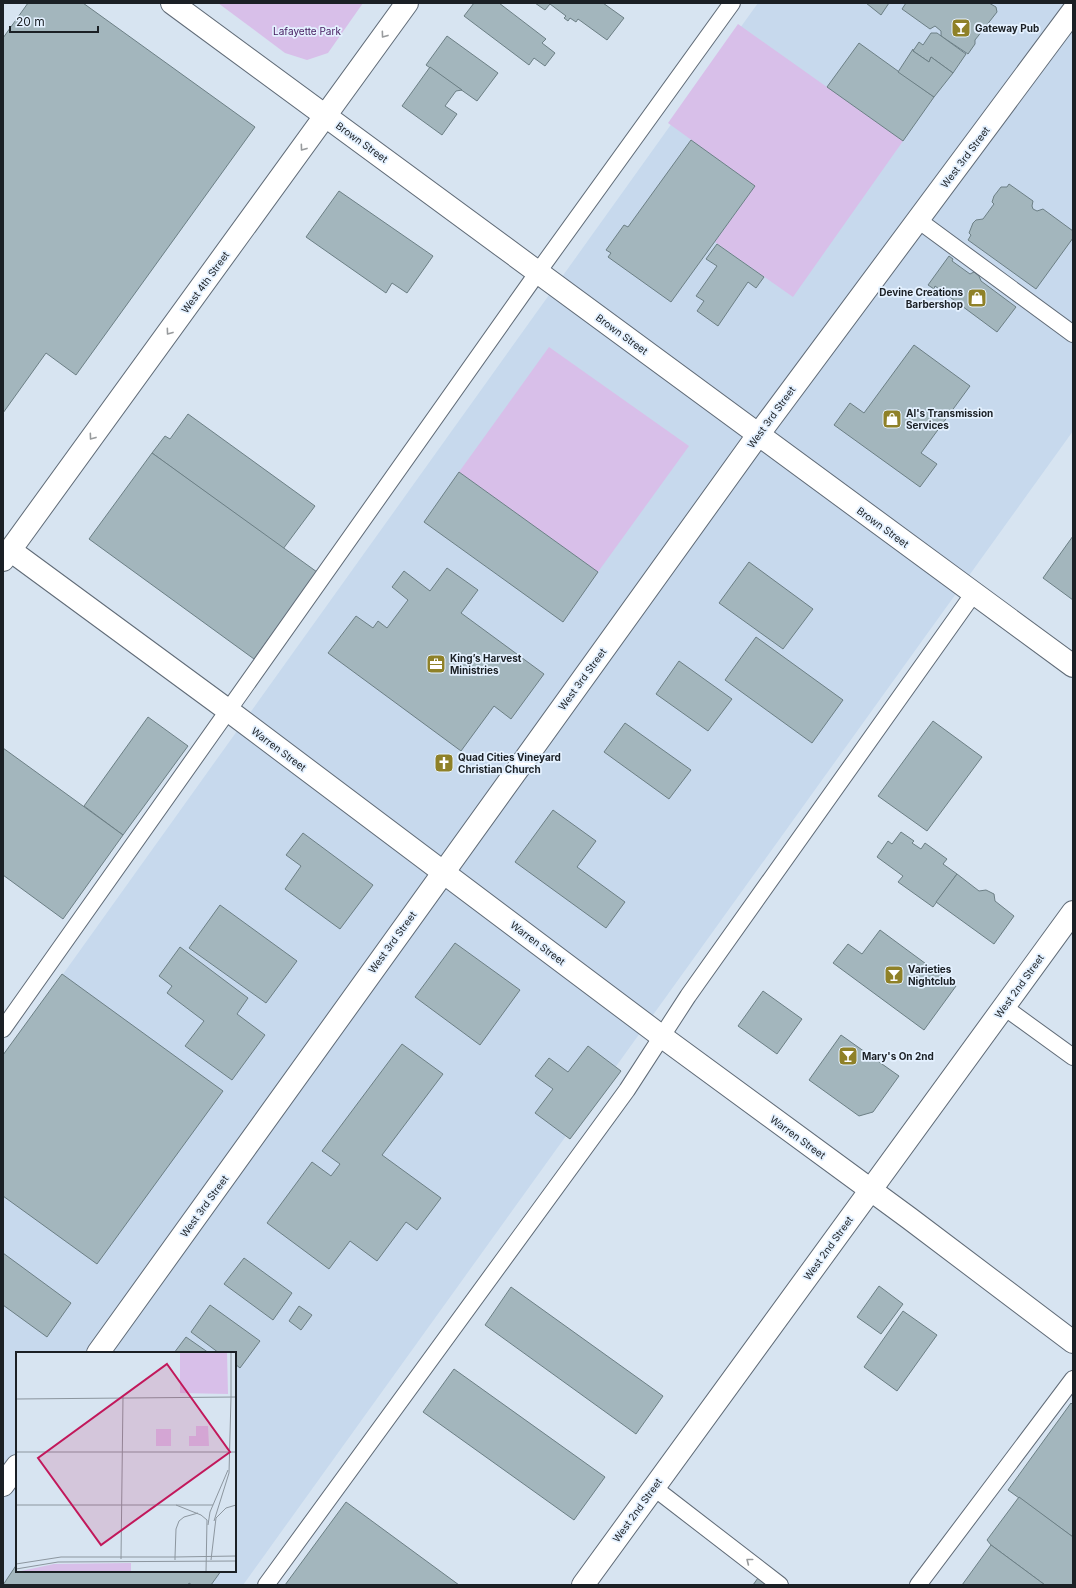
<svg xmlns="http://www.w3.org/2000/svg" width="1076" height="1588" viewBox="0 0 1076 1588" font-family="Inter,sans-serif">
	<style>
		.built { fill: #c7d9ed; fill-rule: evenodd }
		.green { fill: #d8bfe9 }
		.building { fill: #a3b6bd; stroke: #6c7f85 }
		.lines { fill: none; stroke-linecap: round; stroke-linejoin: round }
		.service-casing { stroke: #606b77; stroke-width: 18 }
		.minor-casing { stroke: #606b77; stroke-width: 24 }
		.tertiary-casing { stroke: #606b77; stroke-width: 24 }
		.secondary-casing { stroke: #606b77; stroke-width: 24 }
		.service { stroke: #fff; stroke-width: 16 }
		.minor { stroke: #fff; stroke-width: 22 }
		.tertiary { stroke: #fff; stroke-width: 22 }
		.secondary { stroke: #fff; stroke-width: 22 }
		.oneway { stroke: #989b9d }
		.labels { text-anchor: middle; stroke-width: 3.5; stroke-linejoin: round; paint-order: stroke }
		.poi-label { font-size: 10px; font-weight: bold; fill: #1b2025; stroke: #e4f1ff; text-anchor: start }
		.park-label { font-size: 10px; fill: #44195d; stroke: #e4f1ff }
		.street-label { font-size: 10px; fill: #1b2025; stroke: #e4f1ff }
		.inset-road { fill: none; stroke: #8c969f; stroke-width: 1 }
		.view { fill: #c2185b; fill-opacity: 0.15; stroke: #c2185b; stroke-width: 2 }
		.inset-edge { fill: none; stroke: #1b2025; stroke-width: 2 }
	</style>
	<rect width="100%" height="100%" fill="#d7e4f1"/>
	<!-- built -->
	<path class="built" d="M758,3H1073V431L243,1585H3V1058ZM17,1353H235V1571H17Z"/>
	<!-- green -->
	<g class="green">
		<path d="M218,3H363L328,53L307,60L285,53Z"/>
		<path d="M738,24L903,141L793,297L715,242L755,186L668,123Z"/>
		<path d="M549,347L689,446L598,572L459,472Z"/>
	</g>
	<!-- building -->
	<g class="building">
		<path d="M28,3H83L255,127L76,375L46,353L3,413V38Z"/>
		<path d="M474,3H499L546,39L542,43L555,53L545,66L534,58L529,65L464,16Z"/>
		<path d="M535,3H603L624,18L607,40L578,19L576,22L570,18L568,21L564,18L566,16L550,4L545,10Z"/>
		<path d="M866,3H889L881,15Z"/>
		<path d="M906,3H989L996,7L997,12L975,40V44L968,54L941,36V31L935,26L930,29L902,9Z"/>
		<path d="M931,33H937L966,54L953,73L931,57L929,62L913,51L919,42L923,45Z"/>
		<path d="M447,36L498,73L477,101L426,65Z"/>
		<path d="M859,43L934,97L903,141L827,87Z"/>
		<path d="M913,49V51L929,62L931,57L953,73L934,97L898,72Z"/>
		<path d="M430,67L462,90L456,91L445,106L457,114L442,135L402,106Z"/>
		<path d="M691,140L755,186L671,302L608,257L611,253L606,250L624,225L628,227Z"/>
		<path d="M1009,184L1033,201L1032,206L1033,209L1037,211L1043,209L1073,231V238L1036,289L968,240L971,235L969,233L973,223L976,220L983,219L994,204L992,202L994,196L1001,187H1007Z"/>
		<path d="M339,191L433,256L407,293L392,283L386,293L306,237Z"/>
		<path d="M717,244L764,277L756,288L748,282L718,326L697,311L704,301L696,296L717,266L706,259Z"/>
		<path d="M949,256L953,259L952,261L970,274L974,272L979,276L981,281L1016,307L997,332L935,286L934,289L928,285Z"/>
		<path d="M914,345L970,386L921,453L937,464L920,487L834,425L850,403L864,413Z"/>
		<path d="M188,414L315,506L283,549L152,453L165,436L170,439Z"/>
		<path d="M152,453L317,572L254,659L89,539Z"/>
		<path d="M459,472L598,572L563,622L424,522Z"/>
		<path d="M1073,536V600L1043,578Z"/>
		<path d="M749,562L813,609L783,649L719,603Z"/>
		<path d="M447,568L478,590L461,613L544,674L511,719L494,706L461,751L328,653L356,616L373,628L378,621L387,628L408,600L392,587L404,571L430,591Z"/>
		<path d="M756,637L843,700L812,743L725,680Z"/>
		<path d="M679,661L732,699L708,731L656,694Z"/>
		<path d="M148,717L188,746L123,835L84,806Z"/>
		<path d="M933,721L982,757L927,831L878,796Z"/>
		<path d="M625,723L691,770L669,799L604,752Z"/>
		<path d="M3,748L123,835L63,919L3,875Z"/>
		<path d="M553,810L596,841L577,867L625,902L606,928L515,862Z"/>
		<path d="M901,832L914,841L912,843L921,849L925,843L947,859L943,864L957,874L933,907L898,882L903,876L877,857L888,841L892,844Z"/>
		<path d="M303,833L373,885L340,929L285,889L301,866L286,855Z"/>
		<path d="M957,874L979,891L986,890L994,894L995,901L1014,916L994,944L936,902Z"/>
		<path d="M220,905L297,961L266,1003L189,948Z"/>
		<path d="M880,930L956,986L924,1030L833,963L848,944L862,954Z"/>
		<path d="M455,943L520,990L480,1045L415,997Z"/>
		<path d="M180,947L248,998L237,1014L265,1035L232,1080L185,1046L204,1021L167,993L172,986L159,976Z"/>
		<path d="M62,974L223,1091L97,1264L3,1196V1055Z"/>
		<path d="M763,991L802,1019L777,1054L738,1026Z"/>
		<path d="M841,1035L899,1076L873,1112L859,1116L809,1080Z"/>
		<path d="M402,1044L443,1074L382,1155L441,1198L417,1230L406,1222L377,1261L350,1241L329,1269L267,1223L312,1162L331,1176L340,1164L322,1151Z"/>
		<path d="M588,1046L621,1071L570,1139L535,1113L553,1089L535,1076L549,1058L568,1072Z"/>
		<path d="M3,1253L71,1303L47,1337L3,1305Z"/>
		<path d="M244,1258L292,1293L273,1320L224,1284Z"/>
		<path d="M879,1286L903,1304L881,1334L857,1317Z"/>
		<path d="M511,1287L663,1396L636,1434L485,1325Z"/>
		<path d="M210,1305L260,1341L240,1368L235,1364V1353H219L191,1332Z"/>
		<path d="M299,1306L312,1315L301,1330L289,1321Z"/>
		<path d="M903,1311L937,1335L897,1391L864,1367Z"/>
		<path d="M186,1337L209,1353H174Z"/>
		<path d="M454,1369L605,1477L574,1520L423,1412Z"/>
		<path d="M1071,1403L1073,1405V1537L1008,1490Z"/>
		<path d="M1019,1497L1073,1537V1585H1045L991,1545L987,1540Z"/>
		<path d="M346,1502L459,1585H285Z"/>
		<path d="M991,1545L1045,1585H962Z"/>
		<path d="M17,1564V1571H221L211,1585H192L189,1583L188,1585H3Z"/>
		<path d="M758,1578L767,1585H753Z"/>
	</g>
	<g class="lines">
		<defs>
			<g id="service">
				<path d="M918,220L1073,334"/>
				<path d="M1004,1007L1073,1057"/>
				<path d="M3,1029L538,272L732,3"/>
				<path d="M653,1487L780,1585"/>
				<path d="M266,1585L627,1090L688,996L974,593"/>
				<path d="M918,1585L1073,1379"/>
			</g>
			<path id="minor" d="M172,3L1073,666"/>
			<g id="tertiary">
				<path d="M10,550L229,711L661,1036L909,1218L1073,1342"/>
				<path d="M98,1353L758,435L1073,11"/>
				<path d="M3,1485L17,1466"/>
				<path d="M583,1585L1073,912"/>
			</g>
			<path id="secondary" d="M3,560L407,3"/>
		</defs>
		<!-- service casing -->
		<use href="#service" class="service-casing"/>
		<!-- minor casing -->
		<use href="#minor" class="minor-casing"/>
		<!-- tertiary casing -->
		<use href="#tertiary" class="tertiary-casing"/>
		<!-- secondary casing -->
		<use href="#secondary" class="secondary-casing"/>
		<!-- service -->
		<use href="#service" class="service"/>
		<!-- minor -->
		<use href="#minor" class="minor"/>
		<!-- tertiary -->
		<use href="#tertiary" class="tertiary"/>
		<!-- secondary -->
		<use href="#secondary" class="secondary"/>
	</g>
	<!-- one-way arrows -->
	<defs><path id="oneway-chevron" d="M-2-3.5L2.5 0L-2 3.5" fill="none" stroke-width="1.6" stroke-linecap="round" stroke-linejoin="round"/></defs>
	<g class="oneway">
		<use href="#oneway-chevron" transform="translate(384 35) rotate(126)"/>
		<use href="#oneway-chevron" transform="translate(303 148) rotate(126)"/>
		<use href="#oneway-chevron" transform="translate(169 332) rotate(126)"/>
		<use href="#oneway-chevron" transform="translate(92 437) rotate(126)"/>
		<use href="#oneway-chevron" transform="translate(749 1561) rotate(-142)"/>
	</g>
	<!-- icons -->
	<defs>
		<symbol id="bar-square" viewBox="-11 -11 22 22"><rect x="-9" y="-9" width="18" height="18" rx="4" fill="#8f8128" stroke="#e4f1ff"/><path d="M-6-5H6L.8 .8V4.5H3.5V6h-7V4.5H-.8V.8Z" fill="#fff"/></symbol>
		<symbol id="shop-square" viewBox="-11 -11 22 22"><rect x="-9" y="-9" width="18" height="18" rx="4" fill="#8f8128" stroke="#e4f1ff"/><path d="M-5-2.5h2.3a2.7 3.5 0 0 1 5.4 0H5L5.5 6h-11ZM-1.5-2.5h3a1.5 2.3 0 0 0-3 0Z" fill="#fff"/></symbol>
		<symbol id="office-square" viewBox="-11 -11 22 22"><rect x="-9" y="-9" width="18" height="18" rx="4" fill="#8f8128" stroke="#e4f1ff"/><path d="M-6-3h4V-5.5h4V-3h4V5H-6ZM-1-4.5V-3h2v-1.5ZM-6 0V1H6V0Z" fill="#fff"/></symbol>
		<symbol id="church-square" viewBox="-11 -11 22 22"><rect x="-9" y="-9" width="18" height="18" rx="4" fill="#8f8128" stroke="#e4f1ff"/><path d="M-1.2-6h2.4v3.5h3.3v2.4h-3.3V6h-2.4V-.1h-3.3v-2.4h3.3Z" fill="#fff"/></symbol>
	</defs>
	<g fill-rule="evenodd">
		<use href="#bar-square" x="950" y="17" width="22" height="22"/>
		<use href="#shop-square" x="966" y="287" width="22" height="22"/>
		<use href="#shop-square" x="881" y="408" width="22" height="22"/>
		<use href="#office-square" x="425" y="653" width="22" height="22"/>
		<use href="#church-square" x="433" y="752" width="22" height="22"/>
		<use href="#bar-square" x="883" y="964" width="22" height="22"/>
		<use href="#bar-square" x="837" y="1045" width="22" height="22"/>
	</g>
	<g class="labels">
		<!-- poi labels -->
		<g class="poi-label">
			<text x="975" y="32">Gateway Pub</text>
			<text x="963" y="296" text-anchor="end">Devine Creations<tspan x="963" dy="12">Barbershop</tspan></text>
			<text x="906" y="417">Al's Transmission<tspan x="906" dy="12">Services</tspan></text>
			<text x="450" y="662">King’s Harvest<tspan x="450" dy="12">Ministries</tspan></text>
			<text x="458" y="761">Quad Cities Vineyard<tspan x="458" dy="12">Christian Church</tspan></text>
			<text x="908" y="973">Varieties<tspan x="908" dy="12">Nightclub</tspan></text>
			<text x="862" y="1060">Mary's On 2nd</text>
		</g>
		<!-- park labels -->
		<g class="park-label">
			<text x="307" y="35">Lafayette Park</text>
		</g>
		<!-- street labels -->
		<g class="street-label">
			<text transform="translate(362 142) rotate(36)" y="4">Brown Street</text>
			<text transform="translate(965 157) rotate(-53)" y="4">West 3rd Street</text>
			<text transform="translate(205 282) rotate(-54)" y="4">West 4th Street</text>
			<text transform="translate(622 334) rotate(36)" y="4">Brown Street</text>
			<text transform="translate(771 417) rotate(-54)" y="4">West 3rd Street</text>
			<text transform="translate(883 527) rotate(36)" y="4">Brown Street</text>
			<text transform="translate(582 679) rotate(-54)" y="4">West 3rd Street</text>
			<text transform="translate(279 749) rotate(37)" y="4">Warren Street</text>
			<text transform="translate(392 942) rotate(-54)" y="4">West 3rd Street</text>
			<text transform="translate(538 943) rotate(37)" y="4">Warren Street</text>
			<text transform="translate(1019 986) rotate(-54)" y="4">West 2nd Street</text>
			<text transform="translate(798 1137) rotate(36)" y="4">Warren Street</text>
			<text transform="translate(204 1206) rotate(-54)" y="4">West 3rd Street</text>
			<text transform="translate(828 1248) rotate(-54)" y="4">West 2nd Street</text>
			<text transform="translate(637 1510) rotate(-54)" y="4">West 2nd Street</text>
		</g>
	</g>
	<!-- overview -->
	<g transform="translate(16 1352)">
		<rect width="220" height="220" fill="#d7e4f1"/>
		<path d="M164,0H211L212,42L164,41ZM180,74H192L193,94H173V84H180ZM140,77H155V94H140ZM115,211V220H0L38,212Z" fill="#d8bfe9"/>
		<path class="inset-road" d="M215,45V0M0,47L220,45M0,100H220M0,153H197M160,153L185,163L191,168L190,220M182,161L168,165L163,169L160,177L159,205L220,204M198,169L213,121L215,45M192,173L194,160L212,118M105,207L107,45M195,208L200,166L210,156L220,153M0,212L45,205H159V208M0,217L42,210L220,209"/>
		<path class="view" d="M151,12L214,100L85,193L22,106Z"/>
		<rect width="220" height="220" class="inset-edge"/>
	</g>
	<!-- border -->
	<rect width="1076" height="1588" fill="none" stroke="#1b2025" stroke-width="8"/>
	<!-- scale -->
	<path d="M10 26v6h88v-6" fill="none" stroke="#1b2025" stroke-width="2"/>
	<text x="16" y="26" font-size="12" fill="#1b2025" stroke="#e4f1ff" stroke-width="3" paint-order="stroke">20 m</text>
</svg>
